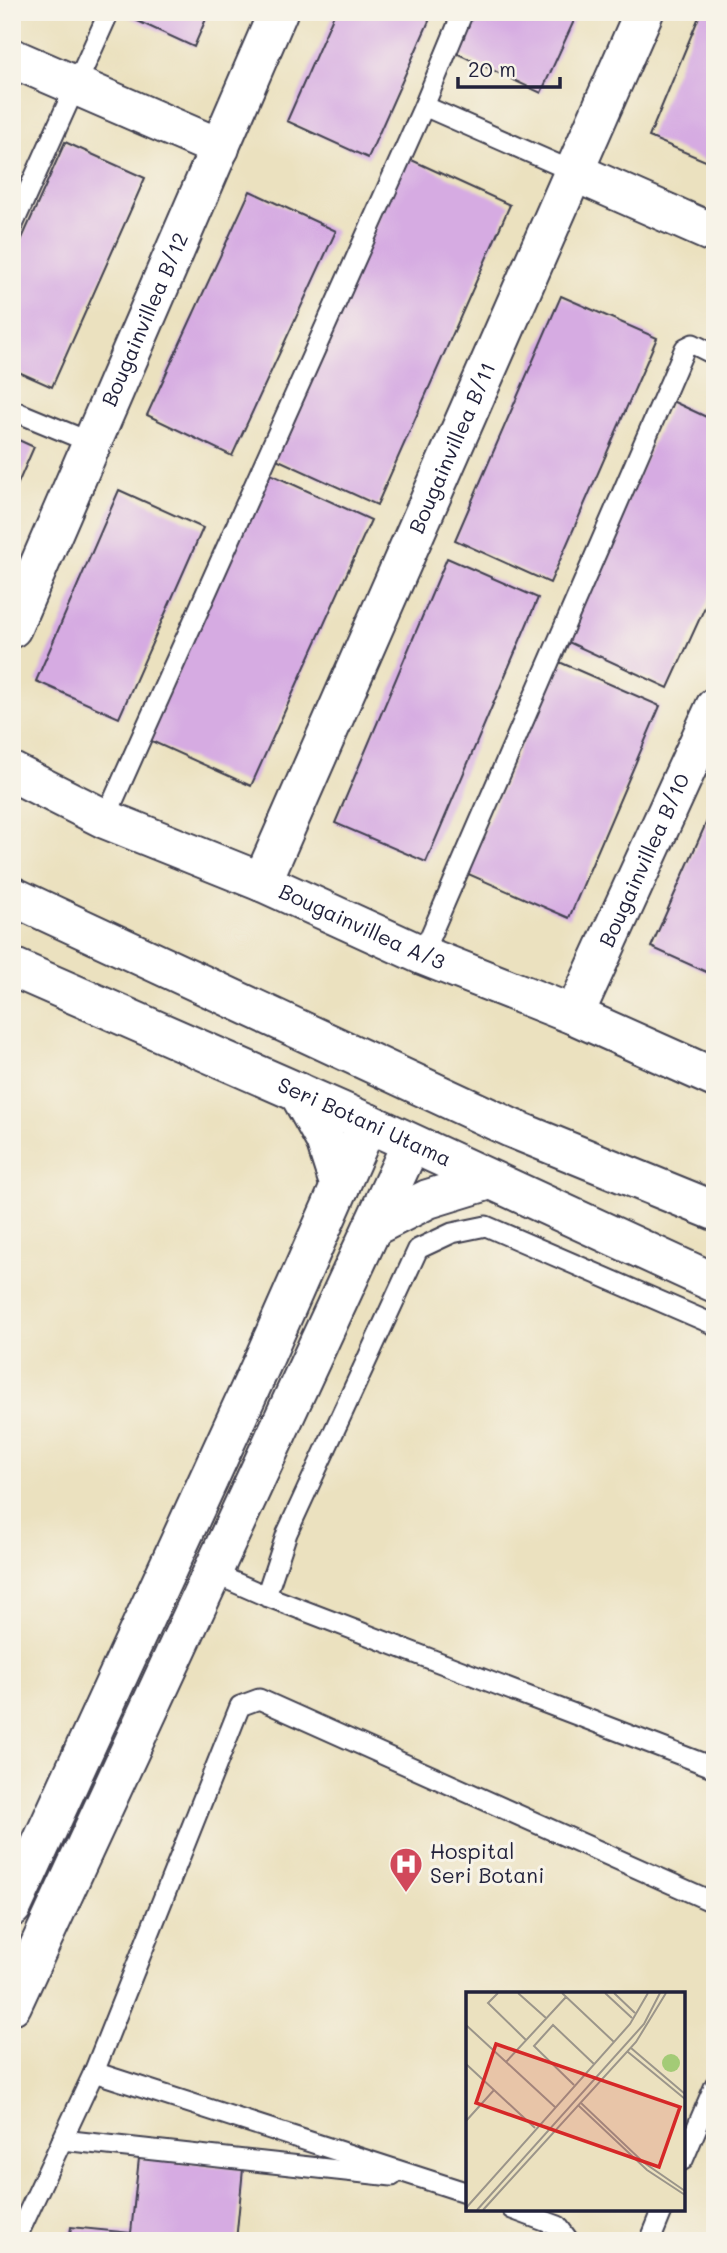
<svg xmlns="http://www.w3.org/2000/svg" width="727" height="2253" viewBox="0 0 727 2253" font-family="Mali,sans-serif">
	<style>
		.building { fill: #d6abe2 }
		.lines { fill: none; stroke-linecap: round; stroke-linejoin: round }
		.lane-casing { stroke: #403f4f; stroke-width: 23 }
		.street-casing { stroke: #403f4f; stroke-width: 42 }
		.secondary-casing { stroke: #403f4f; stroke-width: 42 }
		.lane { stroke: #fff; stroke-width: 19 }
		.street { stroke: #fff; stroke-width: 38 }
		.secondary { stroke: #fff; stroke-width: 38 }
		.labels { text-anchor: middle; stroke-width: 6; stroke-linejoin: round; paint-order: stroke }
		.street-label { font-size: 21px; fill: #22223b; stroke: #f7f3e8 }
		.poi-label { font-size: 21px; fill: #22223b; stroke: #f7f3e8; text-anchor: start }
		.inset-road { fill: none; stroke: #9b958a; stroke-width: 2 }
		.view { fill: #d62828; fill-opacity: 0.15; stroke: #d62828; stroke-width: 3.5 }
		.inset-edge { fill: none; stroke: #22223b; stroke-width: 3.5 }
	</style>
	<rect width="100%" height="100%" fill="#f7f3e8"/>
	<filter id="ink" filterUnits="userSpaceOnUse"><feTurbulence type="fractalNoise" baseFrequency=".0143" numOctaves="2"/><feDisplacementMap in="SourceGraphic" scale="14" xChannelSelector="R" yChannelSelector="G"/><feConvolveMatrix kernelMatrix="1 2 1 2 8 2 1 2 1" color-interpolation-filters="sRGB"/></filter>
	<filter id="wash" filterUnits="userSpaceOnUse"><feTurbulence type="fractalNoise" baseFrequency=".00686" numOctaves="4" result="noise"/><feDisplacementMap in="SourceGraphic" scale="28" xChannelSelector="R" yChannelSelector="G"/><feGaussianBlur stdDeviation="1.57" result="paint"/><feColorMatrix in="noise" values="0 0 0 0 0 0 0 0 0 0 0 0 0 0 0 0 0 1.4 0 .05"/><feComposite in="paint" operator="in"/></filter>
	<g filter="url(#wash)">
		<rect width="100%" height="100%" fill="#ebe1bf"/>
		<g id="blocks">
			<!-- building -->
			<g class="building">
				<path d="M118,12H209L194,47Z"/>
				<path d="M335,12H433L368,158L287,121Z"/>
				<path d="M472,12H578L541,93L454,52Z"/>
				<path d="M701,12H715V165L649,137Z"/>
				<path d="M65,142L145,178L52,387L12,369V261Z"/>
				<path d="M405,157L510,205L377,505L272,457Z"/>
				<path d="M250,191L336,231L232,456L147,415Z"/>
				<path d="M561,296L657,338L550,583L455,540Z"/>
				<path d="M672,401L715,421V585L668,688L564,640Z"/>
				<path d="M12,437L34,447L12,497Z"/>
				<path d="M266,472L371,520L251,786L147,739Z"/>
				<path d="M119,490L203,528L119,718L36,681Z"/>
				<path d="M447,558L538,598L426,862L335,823Z"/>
				<path d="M557,661L660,706L569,918L466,873Z"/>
				<path d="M715,803V976L651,947Z"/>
				<path d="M139,2158L243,2169L236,2241H69L71,2227L131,2233Z"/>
			</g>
		</g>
	</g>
	<g filter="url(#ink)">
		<use href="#blocks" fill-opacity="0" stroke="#403f4f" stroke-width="2"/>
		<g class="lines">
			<defs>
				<g id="lane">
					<path d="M424,106L572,171"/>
					<path d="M12,227L109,12"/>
					<path d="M12,410L92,443"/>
					<path d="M105,819L424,106L463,12"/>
					<path d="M422,955L685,348L693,344L715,355"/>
					<path d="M213,1573L266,1596L715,1768"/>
					<path d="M266,1596L287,1533L418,1249L452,1233L486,1226L715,1325"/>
					<path d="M94,2072L468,2193"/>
					<path d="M62,2140L392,2176"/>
					<path d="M683,2160L715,2085"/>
					<path d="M512,2209L558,2226L569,2241"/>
					<path d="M15,2241L94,2072L240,1706L259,1699L715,1903"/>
					<path d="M650,2241L663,2209"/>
				</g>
				<g id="street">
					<path d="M12,58L220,148"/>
					<path d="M572,171L715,234"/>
					<path id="s1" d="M12,628L278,12"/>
					<path id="s2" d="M12,772L105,819L262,882L422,955L574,1015L715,1078"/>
					<path id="s3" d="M262,882L644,12"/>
					<path id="s4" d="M574,1015L715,707"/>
					<path d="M12,1907L262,1363L368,1123"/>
					<path d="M12,2005L411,1144"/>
				</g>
				<g id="secondary">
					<path d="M12,896L511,1128L715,1211"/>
					<path id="s5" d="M12,967L368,1123L715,1283"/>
					<path d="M298,1092L325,1140L340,1187"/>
					<path d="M373,1227L428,1199L490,1180"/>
				</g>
			</defs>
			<!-- lane casing -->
			<use href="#lane" class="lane-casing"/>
			<!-- street casing -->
			<use href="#street" class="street-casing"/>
			<!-- secondary casing -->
			<use href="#secondary" class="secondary-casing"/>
			<!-- lane -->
			<use href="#lane" class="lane"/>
			<!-- street -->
			<use href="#street" class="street"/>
			<!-- secondary -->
			<use href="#secondary" class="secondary"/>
		</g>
	</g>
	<!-- icons -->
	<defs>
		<symbol id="hospital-pin" viewBox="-11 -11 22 30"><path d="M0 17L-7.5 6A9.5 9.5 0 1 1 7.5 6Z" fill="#d1495b" stroke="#f7f3e8"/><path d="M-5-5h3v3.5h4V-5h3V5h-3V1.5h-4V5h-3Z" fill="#fff"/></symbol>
	</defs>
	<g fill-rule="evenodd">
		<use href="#hospital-pin" x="387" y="1845" width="38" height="52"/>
	</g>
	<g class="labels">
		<!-- street labels -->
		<g class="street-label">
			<text dy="7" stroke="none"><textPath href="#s1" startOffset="336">Bougainvillea B/12</textPath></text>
			<text dy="7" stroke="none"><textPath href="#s3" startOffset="474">Bougainvillea B/11</textPath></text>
			<text dy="7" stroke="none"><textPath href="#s4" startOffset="170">Bougainvillea B/10</textPath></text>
			<text dy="7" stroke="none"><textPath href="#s2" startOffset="383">Bougainvillea A/3</textPath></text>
			<text dy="7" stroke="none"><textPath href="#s5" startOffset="385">Seri Botani Utama</textPath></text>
		</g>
		<!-- poi labels -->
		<g class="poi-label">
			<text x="430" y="1859">Hospital<tspan x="430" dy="24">Seri Botani</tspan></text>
		</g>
	</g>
	<!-- overview -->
	<g transform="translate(466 1992)">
		<rect width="219" height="219" fill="#ebe1bf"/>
		<path d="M196 71a9 9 0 1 1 18 0a9 9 0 1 1-18 0Z" fill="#a3cb76"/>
		<path class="inset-road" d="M32,1L22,11L60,48M52,1L80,26M96,1L148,50M139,1L166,26M148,1L169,21M0,33L89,115M165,56L219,102M162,60L219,107M40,70L100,5M0,72L69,136M108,93L68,54L87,33L128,72M115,111L177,170L219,199M113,114L181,178L219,203M0,129L28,98M0,216L164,32L182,1M11,218L178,32L194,1M17,218L170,50L200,1"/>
		<path class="view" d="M30,52L214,115L193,175L10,111Z"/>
		<rect width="219" height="219" class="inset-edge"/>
	</g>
	<!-- margin -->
	<rect width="727" height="2253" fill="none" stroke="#f7f3e8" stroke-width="42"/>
	<!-- scale -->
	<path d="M458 77v10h102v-10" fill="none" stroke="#22223b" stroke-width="3.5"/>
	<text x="468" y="77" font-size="21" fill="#22223b" stroke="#f7f3e8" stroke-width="5" paint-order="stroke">20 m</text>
</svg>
